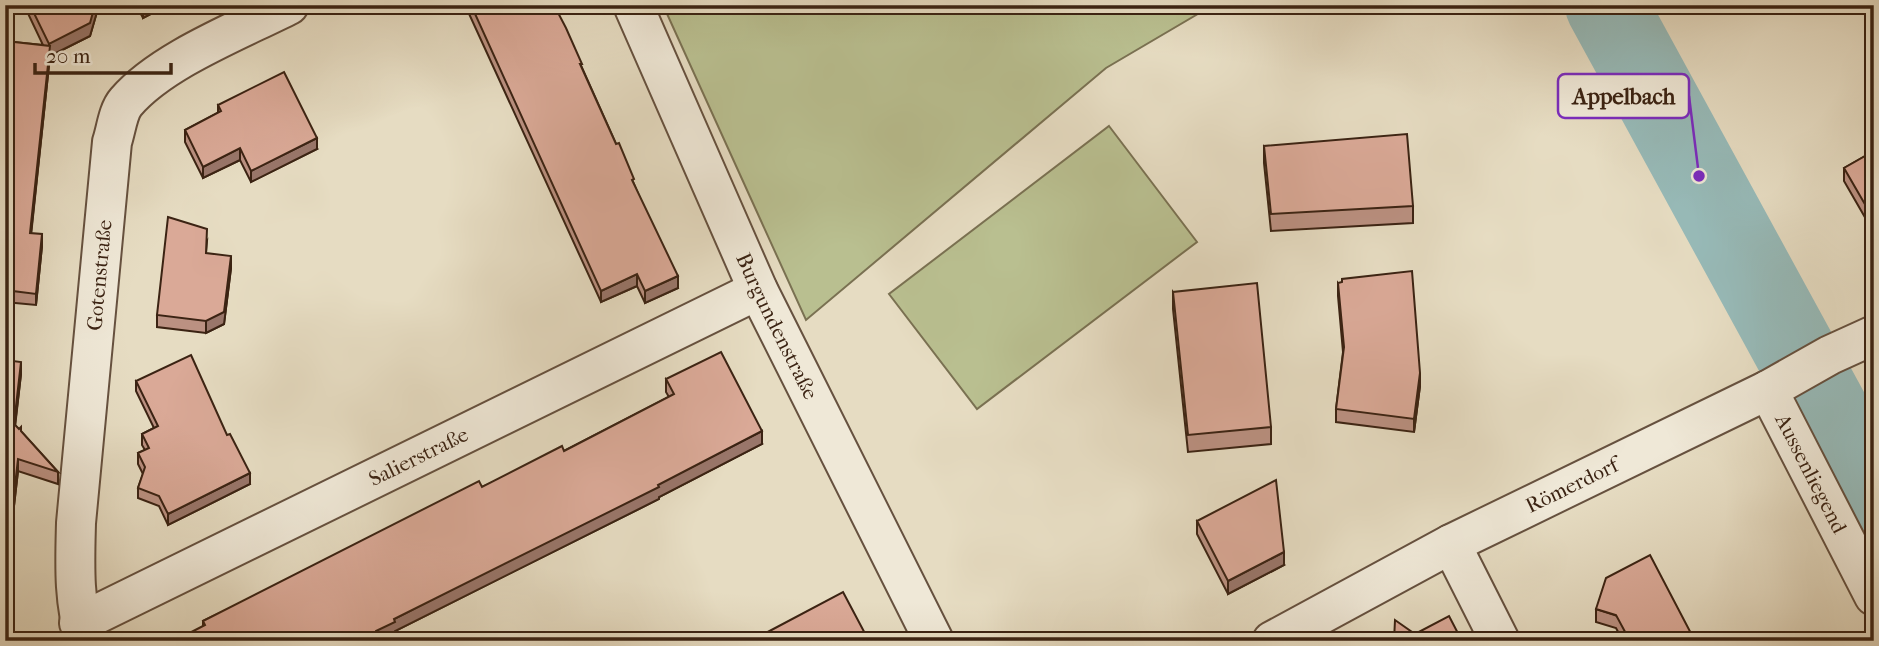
<svg xmlns="http://www.w3.org/2000/svg" width="1879" height="646" viewBox="0 0 1879 646" font-family="'IM FELL French Canon',serif">
	<style>
		.green { fill: #b9bf90; stroke: #7a7152; stroke-width: 2 }
		.lines { fill: none; stroke-linecap: round; stroke-linejoin: round }
		.river { stroke: #97bab8; stroke-width: 82 }
		.minor-casing { stroke: #66513f; stroke-width: 42 }
		.minor { stroke: #efe8d7; stroke-width: 38 }
		.wall { fill: #bb9182; stroke: #3b2313; stroke-width: 2 }
		.shaded-wall { fill: #99766a; stroke: #3b2313; stroke-width: 2 }
		.building { fill: #daa997; stroke: #3b2313; stroke-width: 2 }
		.labels { text-anchor: middle; stroke-width: 5; stroke-linejoin: round; paint-order: stroke }
		.street-label { font-size: 21px; fill: #3b2313; stroke: #efe8d7 }
		.leader { fill: none; stroke: #7b2cbf; stroke-width: 2.5 }
		.callout-dot { fill: #7b2cbf; stroke: #efe8d7; stroke-width: 2.5 }
		.callout { fill: #efe8d7; stroke: #7b2cbf; stroke-width: 2.5 }
		.callout-label { font-size: 23px; text-anchor: middle; font-weight: bold; fill: #3b2313 }
	</style>
	<rect width="100%" height="100%" fill="#e6dcc2"/>
	<filter id="stains"><feTurbulence type="fractalNoise" baseFrequency=".00286" numOctaves="4"/><feColorMatrix values="0 0 0 0 .2 0 0 0 0 .09 0 0 0 0 .02 0 0 0 .5 -.17"/></filter>
	<radialGradient id="worn" r=".72"><stop offset=".6" stop-color="#630" stop-opacity="0"/><stop offset="1" stop-color="#630" stop-opacity=".3"/></radialGradient>
	<!-- green -->
	<g class="green">
		<path d="M663,5H1213L1106,68L806,320Z"/>
		<path d="M1109,126L1197,242L977,409L889,294Z"/>
	</g>
	<g class="lines">
		<!-- river -->
		<path class="river" d="M1606,5L1874,496"/>
		<defs>
			<g id="minor">
				<path id="s1" d="M633,5L758,290L934,641"/>
				<path id="s2" d="M1768,390L1874,596"/>
				<path d="M1451,544L1500,641"/>
				<path id="s3" d="M79,623L758,290"/>
				<path id="s4" d="M86,641C73,603 75,562 76,523L112,142C116,130 118,111 126,102C162,60 240,30 289,5"/>
				<path id="s5" d="M1272,641L1451,544L1768,390L1830,355L1874,335"/>
			</g>
		</defs>
		<!-- minor casing -->
		<use href="#minor" class="minor-casing"/>
		<!-- minor -->
		<use href="#minor" class="minor"/>
	</g>
	<!-- wall -->
	<g class="wall">
		<path d="M24,5H99L90,36L50,56L31,233L42,246L36,305L5,302V41L43,45Z"/>
		<path d="M136,5H168L143,18Z"/>
		<path d="M465,5H554L634,184L678,288L645,303L637,286L601,302Z"/>
		<path d="M218,105L317,149L251,182L240,160L203,178L185,142V130L218,113Z"/>
		<path d="M1264,146L1413,206V223L1271,231L1264,163Z"/>
		<path d="M1874,151L1870,226L1844,181V168Z"/>
		<path d="M207,241L206,253L231,268L224,324L206,333L157,327V315Z"/>
		<path d="M1338,283L1420,386L1414,432L1336,422V409L1343,352L1338,296Z"/>
		<path d="M1173,292L1271,427V444L1188,452L1173,309Z"/>
		<path d="M5,360L21,374L15,425L58,472V484L18,471L14,506H5Z"/>
		<path d="M666,379L762,444L659,497V499L395,631V634L203,626V621L482,487L564,451L669,397L666,392Z"/>
		<path d="M136,381L227,435L250,484L168,525L159,506L138,498V488L143,474L138,464V453L145,450L142,445V434L154,428L136,391Z"/>
		<path d="M1197,521L1284,565L1228,594L1197,534Z"/>
		<path d="M1596,609L1695,641H1623L1616,628L1596,622Z"/>
	</g>
	<!-- shaded-wall -->
	<g class="shaded-wall">
		<path d="M95,5H99L90,36L50,56L30,245V233L49,56V44Z"/>
		<path d="M144,5H168L143,18V6Z"/>
		<path d="M317,138V149L251,182V171Z"/>
		<path d="M240,148V160L203,178V167Z"/>
		<path d="M1874,211V223L1870,226V213Z"/>
		<path d="M42,234V246L36,305V294Z"/>
		<path d="M231,256V268L224,324L206,333V321Z"/>
		<path d="M637,274V286L601,302V291Z"/>
		<path d="M678,276V288L645,303V291Z"/>
		<path d="M21,362V374L14,436V424Z"/>
		<path d="M1420,373V386L1414,432V419Z"/>
		<path d="M762,431V444L659,497V499L395,631V634L381,641H374L376,631L394,619Z"/>
		<path d="M18,459V471L14,506V494Z"/>
		<path d="M250,473V484L168,525V514Z"/>
		<path d="M1284,552V565L1228,594V581Z"/>
	</g>
	<!-- building -->
	<g class="building">
		<path d="M30,5H95L90,23L49,44Z"/>
		<path d="M471,5H554L566,28L582,64H580L616,144L619,143L634,179L632,180L678,276L645,291L637,274L601,291Z"/>
		<path d="M5,41L50,46L30,233L42,234L36,294L5,290Z"/>
		<path d="M284,72L317,138L251,171L240,148L203,167L185,130L221,111L218,105Z"/>
		<path d="M1407,134L1413,206L1271,214L1264,146Z"/>
		<path d="M1874,151V211L1870,213L1844,168Z"/>
		<path d="M168,217L207,229L206,253L231,256L224,312L206,321L157,315Z"/>
		<path d="M1412,271L1420,373L1414,419L1336,409L1344,347L1338,283L1342,282V279Z"/>
		<path d="M1257,283L1271,427L1188,435L1173,292Z"/>
		<path d="M721,352L762,431L658,485L659,487L394,619L395,622L376,631L374,641H174L205,625L203,621L479,481L482,487L562,446L564,451L674,394L666,379Z"/>
		<path d="M191,355L227,435L230,434L250,473L168,514L159,496L138,488L145,467L138,453L149,448L142,434L158,426L136,381Z"/>
		<path d="M5,360L21,362L14,424L19,429L21,427V431L58,472L18,459L14,494H5Z"/>
		<path d="M1276,480L1284,552L1228,581L1197,521Z"/>
		<path d="M1650,555L1695,641H1630L1616,615L1596,609L1606,578Z"/>
		<path d="M843,592L869,641H765L762,635Z"/>
		<path d="M1449,616L1462,641H1394L1395,620L1415,634Z"/>
		<path d="M5,622L15,641H5Z"/>
	</g>
	<g class="labels">
		<!-- street labels -->
		<g class="street-label">
			<text dy="7" stroke="none"><textPath href="#s4" startOffset="368">Gotenstraße</textPath></text>
			<text dy="7" stroke="none"><textPath href="#s1" startOffset="352">Burgundenstraße</textPath></text>
			<text dy="7" stroke="none"><textPath href="#s3" startOffset="378">Salierstraße</textPath></text>
			<text dy="7" stroke="none"><textPath href="#s2" startOffset="94">Aussenliegend</textPath></text>
			<text dy="7" stroke="none"><textPath href="#s5" startOffset="338">Römerdorf</textPath></text>
		</g>
	</g>
	<!-- callouts -->
	<path class="leader" d="M1699 176L1689 96"/>
	<circle class="callout-dot" cx="1699" cy="176" r="7"/>
	<rect class="callout" x="1558" y="74" width="131" height="44" rx="7"/>
	<g class="callout-label">
		<text x="1624" y="104">Appelbach</text>
	</g>
	<!-- margin -->
	<rect width="1879" height="646" fill="none" stroke="#e6dcc2" stroke-width="28"/>
	<rect x="7" y="7" width="1865" height="632" fill="none" stroke="#3b2313" stroke-width="3.5"/>
	<rect x="14" y="14" width="1851" height="618" fill="none" stroke="#3b2313" stroke-width="2"/>
	<!-- scale -->
	<path d="M35 63v10h136v-10" fill="none" stroke="#3b2313" stroke-width="3.5"/>
	<text x="46" y="63" font-size="21" fill="#3b2313" stroke="#efe8d7" stroke-width="5" paint-order="stroke">20 m</text>
	<rect width="100%" height="100%" filter="url(#stains)"/>
	<rect width="100%" height="100%" fill="url(#worn)"/>
</svg>
